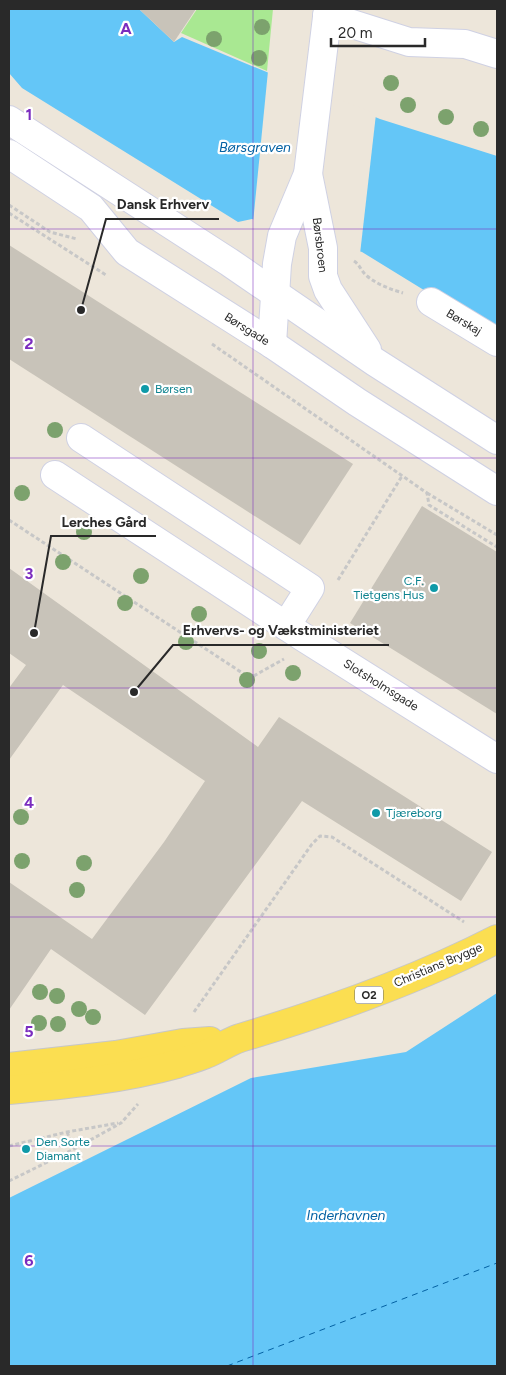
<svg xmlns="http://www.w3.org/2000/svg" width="506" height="1375" viewBox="0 0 506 1375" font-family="Figtree,sans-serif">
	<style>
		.green { fill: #a9e892 }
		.water { fill: #64c6f7 }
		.pier { fill: #ede6da }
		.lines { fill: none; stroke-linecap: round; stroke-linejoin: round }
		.ferry { stroke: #0361a3; stroke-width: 1; stroke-dasharray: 6 5; stroke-linecap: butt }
		.building { fill: #c8c3b9 }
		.minor-casing { stroke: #cfd1e3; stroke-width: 30 }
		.major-casing { stroke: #c7c7c7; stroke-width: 30 }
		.path { stroke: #c7c7c7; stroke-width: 3; stroke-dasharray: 4 2.5; stroke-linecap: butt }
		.minor { stroke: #fff; stroke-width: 28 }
		.major { stroke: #fbde51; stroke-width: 28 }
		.tree { fill: #7ca26d }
		.grid { fill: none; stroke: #7b2cbf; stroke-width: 1; stroke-opacity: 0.55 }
		.culture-dot { fill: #0f9aa8; stroke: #fff; stroke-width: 2 }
		.labels { text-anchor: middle; stroke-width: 4.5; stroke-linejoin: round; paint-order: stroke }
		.shield { fill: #fff; stroke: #696969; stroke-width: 1 }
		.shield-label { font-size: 11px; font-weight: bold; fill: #292929 }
		.street-label { font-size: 12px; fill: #292929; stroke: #fff }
		.culture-label { font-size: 12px; fill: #0d838f; stroke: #fff; text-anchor: start }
		.water-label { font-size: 14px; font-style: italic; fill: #0361a3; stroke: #fff }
		.grid-label { font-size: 16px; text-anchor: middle; font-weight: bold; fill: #7b2cbf; stroke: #fff; stroke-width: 4.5; stroke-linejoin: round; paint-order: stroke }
		.leader { fill: none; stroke: #292929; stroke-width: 2 }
		.callout-dot { fill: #292929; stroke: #fff; stroke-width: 2 }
		.callout-label { font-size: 14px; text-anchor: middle; font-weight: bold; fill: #292929; stroke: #fff; stroke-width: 4.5; stroke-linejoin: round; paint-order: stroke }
	</style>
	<rect width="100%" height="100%" fill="#ede6da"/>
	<!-- green -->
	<path class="green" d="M197,9H273L267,71L181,33Z"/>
	<!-- water -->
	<g class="water">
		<path d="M9,9H139L174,42L182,37L380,119L497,156V335L362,252L295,234L252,219L238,222L22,88L9,73Z"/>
		<path d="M497,993V1366H9V1198L251,1078L406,1052Z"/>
	</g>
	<!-- pier -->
	<path class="pier" d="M268,71L376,114L360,254L294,236L253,223Z"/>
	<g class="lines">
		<!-- ferry -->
		<path class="ferry" d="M227,1366L497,1263"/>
	</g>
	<!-- building -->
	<g class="building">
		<path d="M139,9H196L174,42Z"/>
		<path d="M9,245L353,464L300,545L9,359Z"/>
		<path d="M422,506L497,552V714L350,623Z"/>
		<path d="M9,568L258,747L279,717L492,852L461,901L302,801L145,1015L51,949L9,1010V882L92,939L164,842L205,781L63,685L9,760V688L26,665L9,653Z"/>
	</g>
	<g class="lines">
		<defs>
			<g id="minor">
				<path d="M327,16L409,42L465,44L497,54"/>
				<path d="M9,120L229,262L375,362L497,440"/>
				<path d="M9,154L91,208L127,252L272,344L357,402L497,491"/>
				<path d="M308,174L323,248V276L328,290L367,350"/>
				<path d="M431,302L497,342"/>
				<path d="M272,344L277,264L282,236L308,174L328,9"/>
				<path d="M81,438L310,588L286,626"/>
				<path d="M55,475L303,637L497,759"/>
			</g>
			<g id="major">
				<path d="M9,1067L116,1055L183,1043L210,1041"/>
				<path d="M9,1090C65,1085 123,1079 177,1064C186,1061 196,1058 206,1054C217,1050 228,1042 240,1038C327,1012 415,981 497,939"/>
			</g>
		</defs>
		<!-- minor casing -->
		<use href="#minor" class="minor-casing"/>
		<!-- major casing -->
		<use href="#major" class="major-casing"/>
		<!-- path -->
		<g class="path">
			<path d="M9,205L50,232L77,239"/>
			<path d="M9,213L106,275"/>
			<path d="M354,261C360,265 361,271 367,276C378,285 390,289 403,293"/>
			<path d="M212,344L427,493L429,505L497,547"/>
			<path d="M427,493L497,535"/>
			<path d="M9,520L250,678L284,659"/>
			<path d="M338,580L402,476"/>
			<path d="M194,1012L312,844L320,836L332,837L464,922"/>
			<path d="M67,1132L74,1149"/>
			<path d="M9,1146L67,1132L118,1123"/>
			<path d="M9,1181L74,1149L121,1123L138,1104"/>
		</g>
		<!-- minor -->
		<use href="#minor" class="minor"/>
		<!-- major -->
		<use href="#major" class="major"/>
	</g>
	<!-- trees -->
	<g class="tree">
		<circle cx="262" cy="27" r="8"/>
		<circle cx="214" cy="39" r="8"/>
		<circle cx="259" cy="58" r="8"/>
		<circle cx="391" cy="83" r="8"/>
		<circle cx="408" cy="105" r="8"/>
		<circle cx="446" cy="117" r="8"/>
		<circle cx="481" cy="129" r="8"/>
		<circle cx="55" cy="430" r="8"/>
		<circle cx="22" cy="493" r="8"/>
		<circle cx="84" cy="532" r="8"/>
		<circle cx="63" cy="562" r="8"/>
		<circle cx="141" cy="576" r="8"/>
		<circle cx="125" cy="603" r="8"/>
		<circle cx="199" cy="614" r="8"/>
		<circle cx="186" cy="642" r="8"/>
		<circle cx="259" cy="651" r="8"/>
		<circle cx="293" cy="673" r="8"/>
		<circle cx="247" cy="680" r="8"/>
		<circle cx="21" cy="817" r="8"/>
		<circle cx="22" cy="861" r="8"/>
		<circle cx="84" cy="863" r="8"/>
		<circle cx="77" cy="890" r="8"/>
		<circle cx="40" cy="992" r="8"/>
		<circle cx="57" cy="996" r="8"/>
		<circle cx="79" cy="1009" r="8"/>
		<circle cx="93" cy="1017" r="8"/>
		<circle cx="39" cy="1023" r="8"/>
		<circle cx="58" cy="1024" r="8"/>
	</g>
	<!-- grid -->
	<path class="grid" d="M253,9V1366M9,229H497M9,458H497M9,688H497M9,917H497M9,1146H497"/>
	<!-- markers -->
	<g class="culture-dot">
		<circle cx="145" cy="389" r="5"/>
		<circle cx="434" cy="588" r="5"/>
		<circle cx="376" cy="813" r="5"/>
		<circle cx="26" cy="1149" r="5"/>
	</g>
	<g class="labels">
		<!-- shield labels -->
		<rect class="shield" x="355" y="986.5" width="28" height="17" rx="4"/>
		<g class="shield-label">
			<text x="369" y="999">O2</text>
		</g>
		<!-- street labels -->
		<g class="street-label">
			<text transform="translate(320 245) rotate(83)" y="4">Børsbroen</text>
			<text transform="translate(464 322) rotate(31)" y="4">Børskaj</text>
			<text transform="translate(247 329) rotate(32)" y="4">Børsgade</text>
			<text transform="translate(381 685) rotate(32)" y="4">Slotsholmsgade</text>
			<text transform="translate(438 965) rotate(-23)" y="4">Christians Brygge</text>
		</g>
		<!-- culture labels -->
		<g class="culture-label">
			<text x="155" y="393">Børsen</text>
			<text x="424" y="585" text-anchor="end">C.F.<tspan x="424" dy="14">Tietgens Hus</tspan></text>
			<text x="386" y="817">Tjæreborg</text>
			<text x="36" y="1146">Den Sorte<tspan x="36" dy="14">Diamant</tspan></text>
		</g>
		<!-- water labels -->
		<g class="water-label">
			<text x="255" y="152">Børsgraven</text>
			<text x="346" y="1220">Inderhavnen</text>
		</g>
	</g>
	<g class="grid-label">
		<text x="126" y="34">A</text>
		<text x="29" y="120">1</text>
		<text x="29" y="349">2</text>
		<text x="29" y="579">3</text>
		<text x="29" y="808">4</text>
		<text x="29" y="1037">5</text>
		<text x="29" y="1266">6</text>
	</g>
	<!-- callouts -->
	<path class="leader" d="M81 310L106 219H219M34 633L51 536H156M134 692L173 645H389"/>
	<g class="callout-dot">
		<circle cx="81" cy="310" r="5"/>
		<circle cx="34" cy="633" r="5"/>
		<circle cx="134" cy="692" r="5"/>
	</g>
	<g class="callout-label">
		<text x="163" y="209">Dansk Erhverv</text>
		<text x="104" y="527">Lerches Gård</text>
		<text x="281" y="635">Erhvervs- og Vækstministeriet</text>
	</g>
	<!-- border -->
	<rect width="506" height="1375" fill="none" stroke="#292929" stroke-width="20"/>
	<!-- scale -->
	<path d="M331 38v8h94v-8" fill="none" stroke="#292929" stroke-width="2.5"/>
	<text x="338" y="38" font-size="15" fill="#292929" stroke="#ffffff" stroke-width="4" paint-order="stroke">20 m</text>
</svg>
